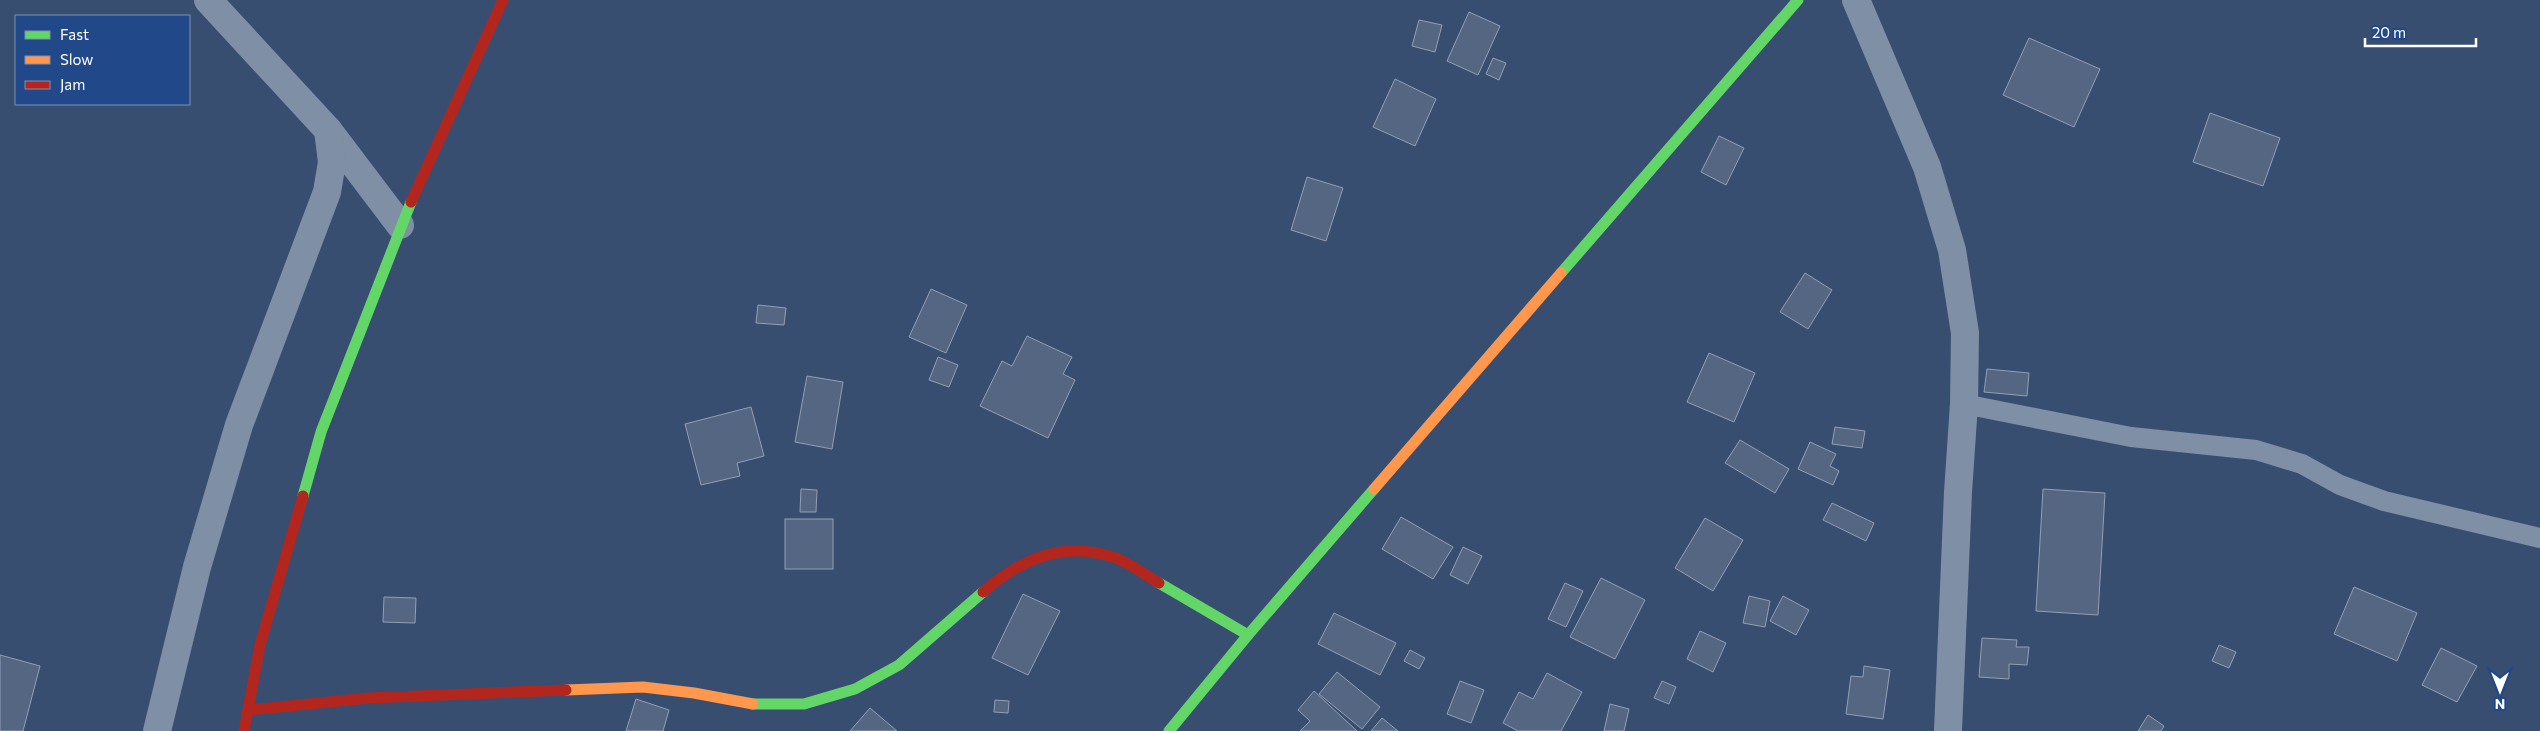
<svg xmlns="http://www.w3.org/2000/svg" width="2540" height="731" viewBox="0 0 2540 731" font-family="Commissioner,sans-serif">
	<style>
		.building { fill: #546682; stroke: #939fb4 }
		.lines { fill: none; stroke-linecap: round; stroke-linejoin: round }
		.lane { stroke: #7f8fa6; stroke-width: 20 }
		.street { stroke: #7f8fa6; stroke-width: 28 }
		.fast { stroke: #63d668; stroke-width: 11 }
		.slow { stroke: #ff974d; stroke-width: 11 }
		.jam { stroke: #b3261e; stroke-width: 11 }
	</style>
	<rect width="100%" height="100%" fill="#384e71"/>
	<!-- building -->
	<g class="building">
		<path d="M1469,12L1500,26L1478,75L1447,61Z"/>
		<path d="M1419,20L1442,25L1435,52L1412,46Z"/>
		<path d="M2029,38L2100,69L2074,127L2003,95Z"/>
		<path d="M1493,58L1506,63L1499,80L1486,74Z"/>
		<path d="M1395,79L1436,99L1415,146L1373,127Z"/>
		<path d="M2210,113L2280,138L2263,186L2193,162Z"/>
		<path d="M1719,136L1744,148L1726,185L1701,172Z"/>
		<path d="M1307,177L1343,188L1326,241L1291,230Z"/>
		<path d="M1805,273L1832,290L1808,329L1780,312Z"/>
		<path d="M931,289L967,305L946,353L909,337Z"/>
		<path d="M758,305L786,308L784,325L756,323Z"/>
		<path d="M1027,336L1072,357L1063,374L1075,380L1048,438L980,406L1002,361L1012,366Z"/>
		<path d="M1709,353L1755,373L1734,422L1687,402Z"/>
		<path d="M938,357L958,365L949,387L929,380Z"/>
		<path d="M1987,369L2029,373L2027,396L1984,392Z"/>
		<path d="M807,376L843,382L832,449L795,442Z"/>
		<path d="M751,407L764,456L737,463L740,476L701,485L685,424Z"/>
		<path d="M1835,427L1865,431L1862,448L1832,444Z"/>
		<path d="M1740,440L1789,469L1775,493L1725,463Z"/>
		<path d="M1810,442L1836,454L1830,466L1839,471L1833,485L1798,469Z"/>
		<path d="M801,489L817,490L816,512H800Z"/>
		<path d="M2043,489L2105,493L2098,615L2036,611Z"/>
		<path d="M1832,503L1874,523L1866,541L1823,520Z"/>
		<path d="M1401,517L1453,547L1433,579L1382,549Z"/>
		<path d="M1705,518L1743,540L1713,591L1675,568Z"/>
		<rect x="785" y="519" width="48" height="50"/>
		<path d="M1463,547L1482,556L1468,584L1450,575Z"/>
		<path d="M1601,578L1645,600L1615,659L1570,637Z"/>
		<path d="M1565,583L1583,591L1566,627L1548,619Z"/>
		<path d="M2354,587L2417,613L2397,661L2334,634Z"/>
		<path d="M1023,594L1060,611L1028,675L992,658Z"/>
		<path d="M1749,596L1770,601L1765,627L1743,623Z"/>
		<path d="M1783,596L1809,610L1796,635L1770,621Z"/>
		<path d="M384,597L416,598L415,623L383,622Z"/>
		<path d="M1334,613L1396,643L1380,675L1318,644Z"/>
		<path d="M1700,631L1726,643L1713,672L1687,659Z"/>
		<path d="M1982,638L2017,640L2016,647H2029L2027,665L2009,664V679L1979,677Z"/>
		<path d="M2219,645L2236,652L2229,668L2212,661Z"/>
		<path d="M2441,648L2477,666L2457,702L2422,685Z"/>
		<path d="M1410,650L1425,658L1419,669L1404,661Z"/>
		<path d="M0,655L40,666L23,731H0Z"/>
		<path d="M1864,666L1890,670L1883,719L1846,714L1851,676L1863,677Z"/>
		<path d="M1337,672L1380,707L1362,729L1319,694Z"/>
		<path d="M1547,673L1582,692L1561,731H1518L1503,723L1519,692L1533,699Z"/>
		<path d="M1460,681L1484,690L1471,723L1447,714Z"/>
		<path d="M1662,681L1676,687L1669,704L1654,698Z"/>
		<path d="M1314,691L1357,731H1300L1310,721L1298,710Z"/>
		<path d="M636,699L669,710L663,731H626Z"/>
		<path d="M995,700L1009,701L1008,713L994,712Z"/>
		<path d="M1610,704L1629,709L1624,731H1604Z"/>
		<path d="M870,708L897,731H850Z"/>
		<path d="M2148,715L2164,726L2161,731H2138Z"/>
		<path d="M1382,718L1398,731H1371Z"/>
	</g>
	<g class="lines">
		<!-- lane -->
		<path class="lane" d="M1964,404L2131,437L2256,450L2302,464L2340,485L2384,501L2540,538"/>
		<!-- street -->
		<g class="street">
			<path d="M208,0L328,130L400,225"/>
			<path d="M1856,0L1927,167L1952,250L1965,333L1964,404L1958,492L1948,731"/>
			<path d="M157,731L197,567L239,425L327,192L332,162L328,130"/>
		</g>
		<!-- fast -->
		<g class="fast">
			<path d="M1561,273L1798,0"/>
			<path d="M303,496L321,432L411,202"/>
			<path d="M1159,583L1248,635"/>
			<path d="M753,704H804L855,689L899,665L983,592"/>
			<path d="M1169,731L1248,635L1374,489"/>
		</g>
		<!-- slow -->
		<g class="slow">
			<path d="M1374,489L1561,273"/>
			<path d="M566,690L643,687L694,693L753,704"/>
		</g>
		<!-- jam -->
		<g class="jam">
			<path d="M411,202L503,0"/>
			<path d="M983,592C1021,559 1062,541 1113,557C1129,562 1145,575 1159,583"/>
			<path d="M248,710L369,698L566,690"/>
			<path d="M244,731L260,645L303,496"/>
		</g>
	</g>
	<!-- legend -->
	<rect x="15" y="15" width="175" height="90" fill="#214888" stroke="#7a91b8"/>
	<rect x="25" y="31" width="25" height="8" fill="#63d668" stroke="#7a91b8"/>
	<text x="60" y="40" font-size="15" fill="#ffffff">Fast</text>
	<rect x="25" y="56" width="25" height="8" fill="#ff974d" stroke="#7a91b8"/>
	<text x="60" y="65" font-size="15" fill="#ffffff">Slow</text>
	<rect x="25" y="81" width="25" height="8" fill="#b3261e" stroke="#7a91b8"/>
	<text x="60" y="90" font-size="15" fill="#ffffff">Jam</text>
	<!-- north arrow -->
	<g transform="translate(2500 691) rotate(180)" stroke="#214888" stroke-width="4" paint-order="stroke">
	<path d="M0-4L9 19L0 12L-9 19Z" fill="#ffffff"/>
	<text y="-8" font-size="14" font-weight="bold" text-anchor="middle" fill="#ffffff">N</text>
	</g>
	<!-- scale -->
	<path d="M2365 38v8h111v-8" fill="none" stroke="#ffffff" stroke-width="2.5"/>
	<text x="2372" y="38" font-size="15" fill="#ffffff" stroke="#214888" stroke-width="4" paint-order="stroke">20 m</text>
</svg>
